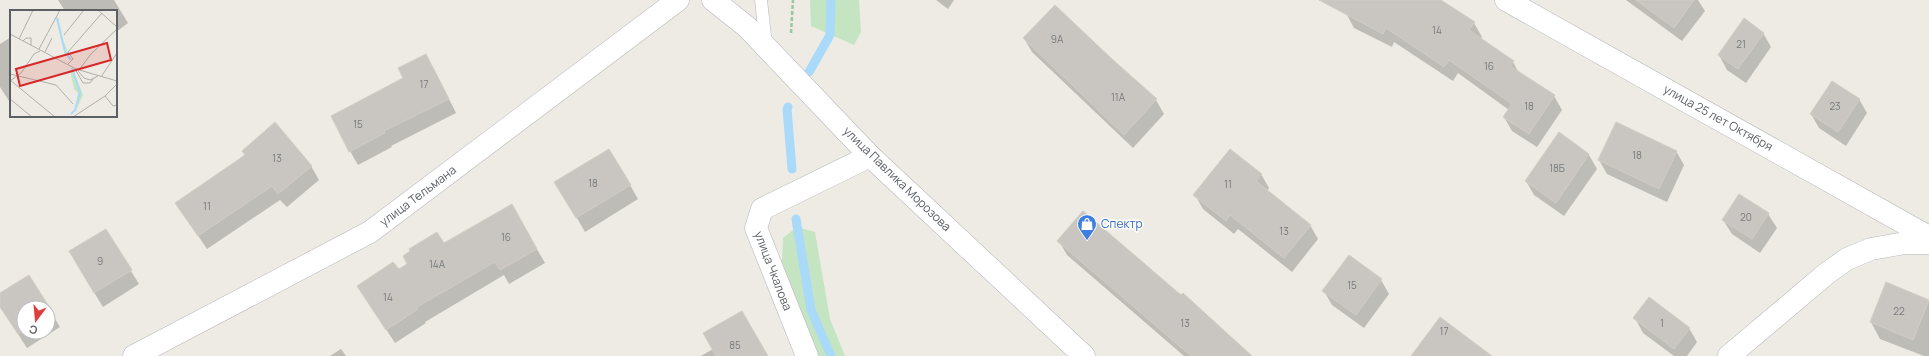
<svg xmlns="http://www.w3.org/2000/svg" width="1929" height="356" viewBox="0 0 1929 356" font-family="Manrope,sans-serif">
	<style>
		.green { fill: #c4e4c2 }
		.shadow { fill: #0003; fill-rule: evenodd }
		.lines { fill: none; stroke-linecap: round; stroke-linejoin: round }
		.stream { stroke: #a9daf9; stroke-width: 9 }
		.building { fill: #c9c6c2; stroke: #d2cdc3 }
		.lane-casing { stroke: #b5b7ba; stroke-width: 13 }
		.street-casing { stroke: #b5b7ba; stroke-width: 23 }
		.secondary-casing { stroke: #b3b7bb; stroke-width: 23 }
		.path { stroke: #9cc5a5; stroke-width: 2.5; stroke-dasharray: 4 2; stroke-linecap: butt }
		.lane { stroke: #fff; stroke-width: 12 }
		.street { stroke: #fff; stroke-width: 22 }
		.secondary { stroke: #fff; stroke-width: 22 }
		.labels { text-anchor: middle; stroke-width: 3; stroke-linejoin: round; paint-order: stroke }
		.number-label { font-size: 10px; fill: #777a7c }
		.street-label { font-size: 12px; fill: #5c6064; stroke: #fff }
		.shop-label { font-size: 12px; fill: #366cbe; stroke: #fff; text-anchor: start }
		.inset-river { fill: none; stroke: #a9daf9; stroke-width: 2 }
		.inset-road { fill: none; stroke: #b0afad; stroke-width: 1 }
		.view { fill: #d62828; fill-opacity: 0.15; stroke: #d62828; stroke-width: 2 }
		.inset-edge { fill: none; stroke: #5c6064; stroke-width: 2 }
	</style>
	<rect width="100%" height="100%" fill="#eeebe4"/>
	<!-- green -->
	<g class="green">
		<path d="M810,0H859L861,32L854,45L811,26Z"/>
		<path d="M797,227L815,232L830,319L845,356H815L782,262L783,238Z"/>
	</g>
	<!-- shadow -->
	<g class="shadow">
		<path d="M58,0H114L128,23L116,32V11H65Z"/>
		<path d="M936,0H954L948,9Z"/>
		<path d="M1353,0H1440L1474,23L1482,37L1480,39L1513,62L1519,73L1554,96L1562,110L1537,147L1512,131L1504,117L1509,110L1458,73L1453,81L1394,42L1392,47L1354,28L1346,13Z"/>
		<path d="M1626,0H1698L1705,11L1682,41Z"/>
		<path d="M1763,33L1771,47L1746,83L1727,70L1719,55Z"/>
		<path d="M11,37V104L0,87V44Z"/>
		<path d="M1024,38L1111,60L1156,100L1164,114L1133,148L1032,52Z"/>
		<path d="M434,69L456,113L391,146L392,147L358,165L350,151Z"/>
		<path d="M1859,99L1867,113L1846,146L1819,128L1811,114Z"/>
		<path d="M1559,134L1589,155L1597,169L1564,216L1534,195L1526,181Z"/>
		<path d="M1676,151L1684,165L1667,202L1607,174L1599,160Z"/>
		<path d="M246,156L311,166L319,180L287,207L280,200L207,249L176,203Z"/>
		<path d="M1261,174L1269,188L1267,191L1310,225L1318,239L1292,272L1238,229L1234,234L1203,209L1195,195Z"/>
		<path d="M630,185L638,199L585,232L564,196Z"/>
		<path d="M512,206L545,263L509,284L504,275L425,322L426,323L395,343L367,300L399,270Z"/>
		<path d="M1768,214L1777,228L1760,253L1732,234L1723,220Z"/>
		<path d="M1059,241L1251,356H1184L1067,255Z"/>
		<path d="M78,266L131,271L139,284L103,307Z"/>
		<path d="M29,277L60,327L27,348L0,306V295ZM24,308H48V332H24Z"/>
		<path d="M1381,280L1389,294L1364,328L1332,305L1324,291Z"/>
		<path d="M1929,301V356H1924L1880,339L1871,322Z"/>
		<path d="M1635,318L1689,328L1697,342L1687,356H1674L1643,333Z"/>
		<path d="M341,349L346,356H330Z"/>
		<path d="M713,349L766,356H701Z"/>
	</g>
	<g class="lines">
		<!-- stream -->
		<g class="stream">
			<path d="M809,72L830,35L831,0"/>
			<path d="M788,107L787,109L792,169"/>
			<path d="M796,219L811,310L831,356"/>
		</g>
	</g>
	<!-- building -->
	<g class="building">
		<path d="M1319,0H1441L1475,22L1469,30L1514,61L1510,66L1555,95L1529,134L1503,117L1512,104L1449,60L1444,67L1386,28L1383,34Z"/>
		<path d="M1636,0H1694L1674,28Z"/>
		<path d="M1055,5L1112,59L1157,99L1124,135L1023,38Z"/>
		<path d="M1744,18L1764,33L1738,69L1718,55Z"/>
		<path d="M426,54L449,99L384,131L385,133L349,152L331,116L403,78L398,68Z"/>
		<path d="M1832,81L1860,99L1838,132L1810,114Z"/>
		<path d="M275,122L312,166L278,194L272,186L198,236L175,203L245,155L242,151Z"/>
		<path d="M1616,122L1677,151L1659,189L1598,160Z"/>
		<path d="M1559,132L1589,154L1556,203L1525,181Z"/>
		<path d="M609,149L631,185L576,218L554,182Z"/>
		<path d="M1230,149L1262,174L1256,181L1311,225L1284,258L1230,215L1226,221L1193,195Z"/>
		<path d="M1739,194L1769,213L1752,239L1722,220Z"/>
		<path d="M512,204L537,249L500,270L495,262L417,307L418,309L386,330L357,286L393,262L399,269L407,264L403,256L410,251L409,249L437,232L444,243Z"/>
		<path d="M1083,211L1181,295L1183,293L1252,356H1191L1057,241Z"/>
		<path d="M106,229L132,270L94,293L69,251Z"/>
		<path d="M1349,255L1382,279L1356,315L1322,291Z"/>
		<path d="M29,275L53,313L48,315V308H24V330L18,334L0,307V293Z"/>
		<path d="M1886,282L1929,300L1913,340L1870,322Z"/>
		<path d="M1649,297L1690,328L1674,349L1633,318Z"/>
		<path d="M742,311L768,356H716L703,333Z"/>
		<path d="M1440,317L1492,356H1411Z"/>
	</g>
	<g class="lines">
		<defs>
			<path id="lane" d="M761,0L766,45"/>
			<g id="street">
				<path d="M1506,0L1929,237"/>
				<path d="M134,356L370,232L678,0"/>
				<path d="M807,356L756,228L762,209L870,156"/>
			</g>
			<g id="secondary">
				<path d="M713,0L747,27L870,156L1084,356"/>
				<path d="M1729,356L1826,274L1847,259L1871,249L1905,243H1929"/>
			</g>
		</defs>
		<!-- lane casing -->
		<use href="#lane" class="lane-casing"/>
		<!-- street casing -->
		<use href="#street" class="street-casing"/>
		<!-- secondary casing -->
		<use href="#secondary" class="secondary-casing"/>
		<!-- path -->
		<path class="path" d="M791,33L793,0"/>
		<!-- lane -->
		<use href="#lane" class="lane"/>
		<!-- street -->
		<use href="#street" class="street"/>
		<!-- secondary -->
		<use href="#secondary" class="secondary"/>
	</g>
	<!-- icons -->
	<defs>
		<symbol id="shop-pin" viewBox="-11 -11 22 30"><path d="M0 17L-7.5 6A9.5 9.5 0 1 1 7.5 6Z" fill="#3f7fe0" stroke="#fff"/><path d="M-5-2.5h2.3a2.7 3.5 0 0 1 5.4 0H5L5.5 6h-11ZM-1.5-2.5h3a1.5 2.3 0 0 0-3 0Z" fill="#fff"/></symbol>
	</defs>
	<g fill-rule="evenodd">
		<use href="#shop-pin" x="1076" y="213" width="22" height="30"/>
	</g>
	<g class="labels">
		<!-- number labels -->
		<g class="number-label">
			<text x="1437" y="34">14</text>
			<text x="1057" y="43">9А</text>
			<text x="1741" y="48">21</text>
			<text x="1489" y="70">16</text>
			<text x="424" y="88">17</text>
			<text x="1118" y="101">11А</text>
			<text x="1529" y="110">18</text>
			<text x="1835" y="110">23</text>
			<text x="358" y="128">15</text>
			<text x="1637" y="159">18</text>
			<text x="277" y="162">13</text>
			<text x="1557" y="172">18Б</text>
			<text x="593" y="187">18</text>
			<text x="1228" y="188">11</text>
			<text x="207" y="210">11</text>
			<text x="1746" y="221">20</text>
			<text x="1284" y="235">13</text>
			<text x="506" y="241">16</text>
			<text x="100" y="265">9</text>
			<text x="437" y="268">14А</text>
			<text x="1352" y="289">15</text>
			<text x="388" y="301">14</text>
			<text x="1899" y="315">22</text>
			<text x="1185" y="327">13</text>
			<text x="1662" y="327">1</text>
			<text x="1444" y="335">17</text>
			<text x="735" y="349">85</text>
		</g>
		<!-- street labels -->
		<g class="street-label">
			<text transform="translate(1718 118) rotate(29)" y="4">улица 25 лет Октября</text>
			<text transform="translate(897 179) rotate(44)" y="4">улица Павлика Морозова</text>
			<text transform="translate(418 196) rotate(-37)" y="4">улица Тельмана</text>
			<text transform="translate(773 271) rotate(69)" y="4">улица Чкалова</text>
		</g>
		<!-- shop labels -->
		<g class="shop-label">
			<text x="1101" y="228">Спектр</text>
		</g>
	</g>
	<!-- overview -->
	<g transform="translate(10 10)">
		<rect width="107" height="107" fill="#eeebe4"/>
		<path d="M48,7L53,30L61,50L52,33L46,8ZM60,60H63L73,85L65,102L68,83L64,79Z" fill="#c4e4c2"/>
		<path class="inset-river" d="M47,8L55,42L61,50M61,104L65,100L70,82L62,58"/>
		<path class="inset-road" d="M88,0L107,17M0,24L66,59L107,71M54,25L74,0M9,29L23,0M13,31L16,28H21V35M29,39L50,0M35,42L42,28M58,54L63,49L58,42L92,3M65,59L73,73H80L84,68M69,60L81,44L107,19M68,61L74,68L80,70L88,66M0,64L46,75L63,94M91,67L107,43M0,70L45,107M0,71L11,63L24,44L30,41M107,74L95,86L103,96L107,95M0,89L22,107M63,107L95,86"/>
		<path class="view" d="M97,33L101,50L10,76L6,59Z"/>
		<rect width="107" height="107" class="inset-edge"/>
	</g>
	<!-- north arrow -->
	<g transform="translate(36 320) rotate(196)"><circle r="19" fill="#ffffff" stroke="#bebfc1"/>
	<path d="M0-3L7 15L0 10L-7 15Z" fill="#de3f3a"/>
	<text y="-6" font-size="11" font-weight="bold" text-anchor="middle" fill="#5c6064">С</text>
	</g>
</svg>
